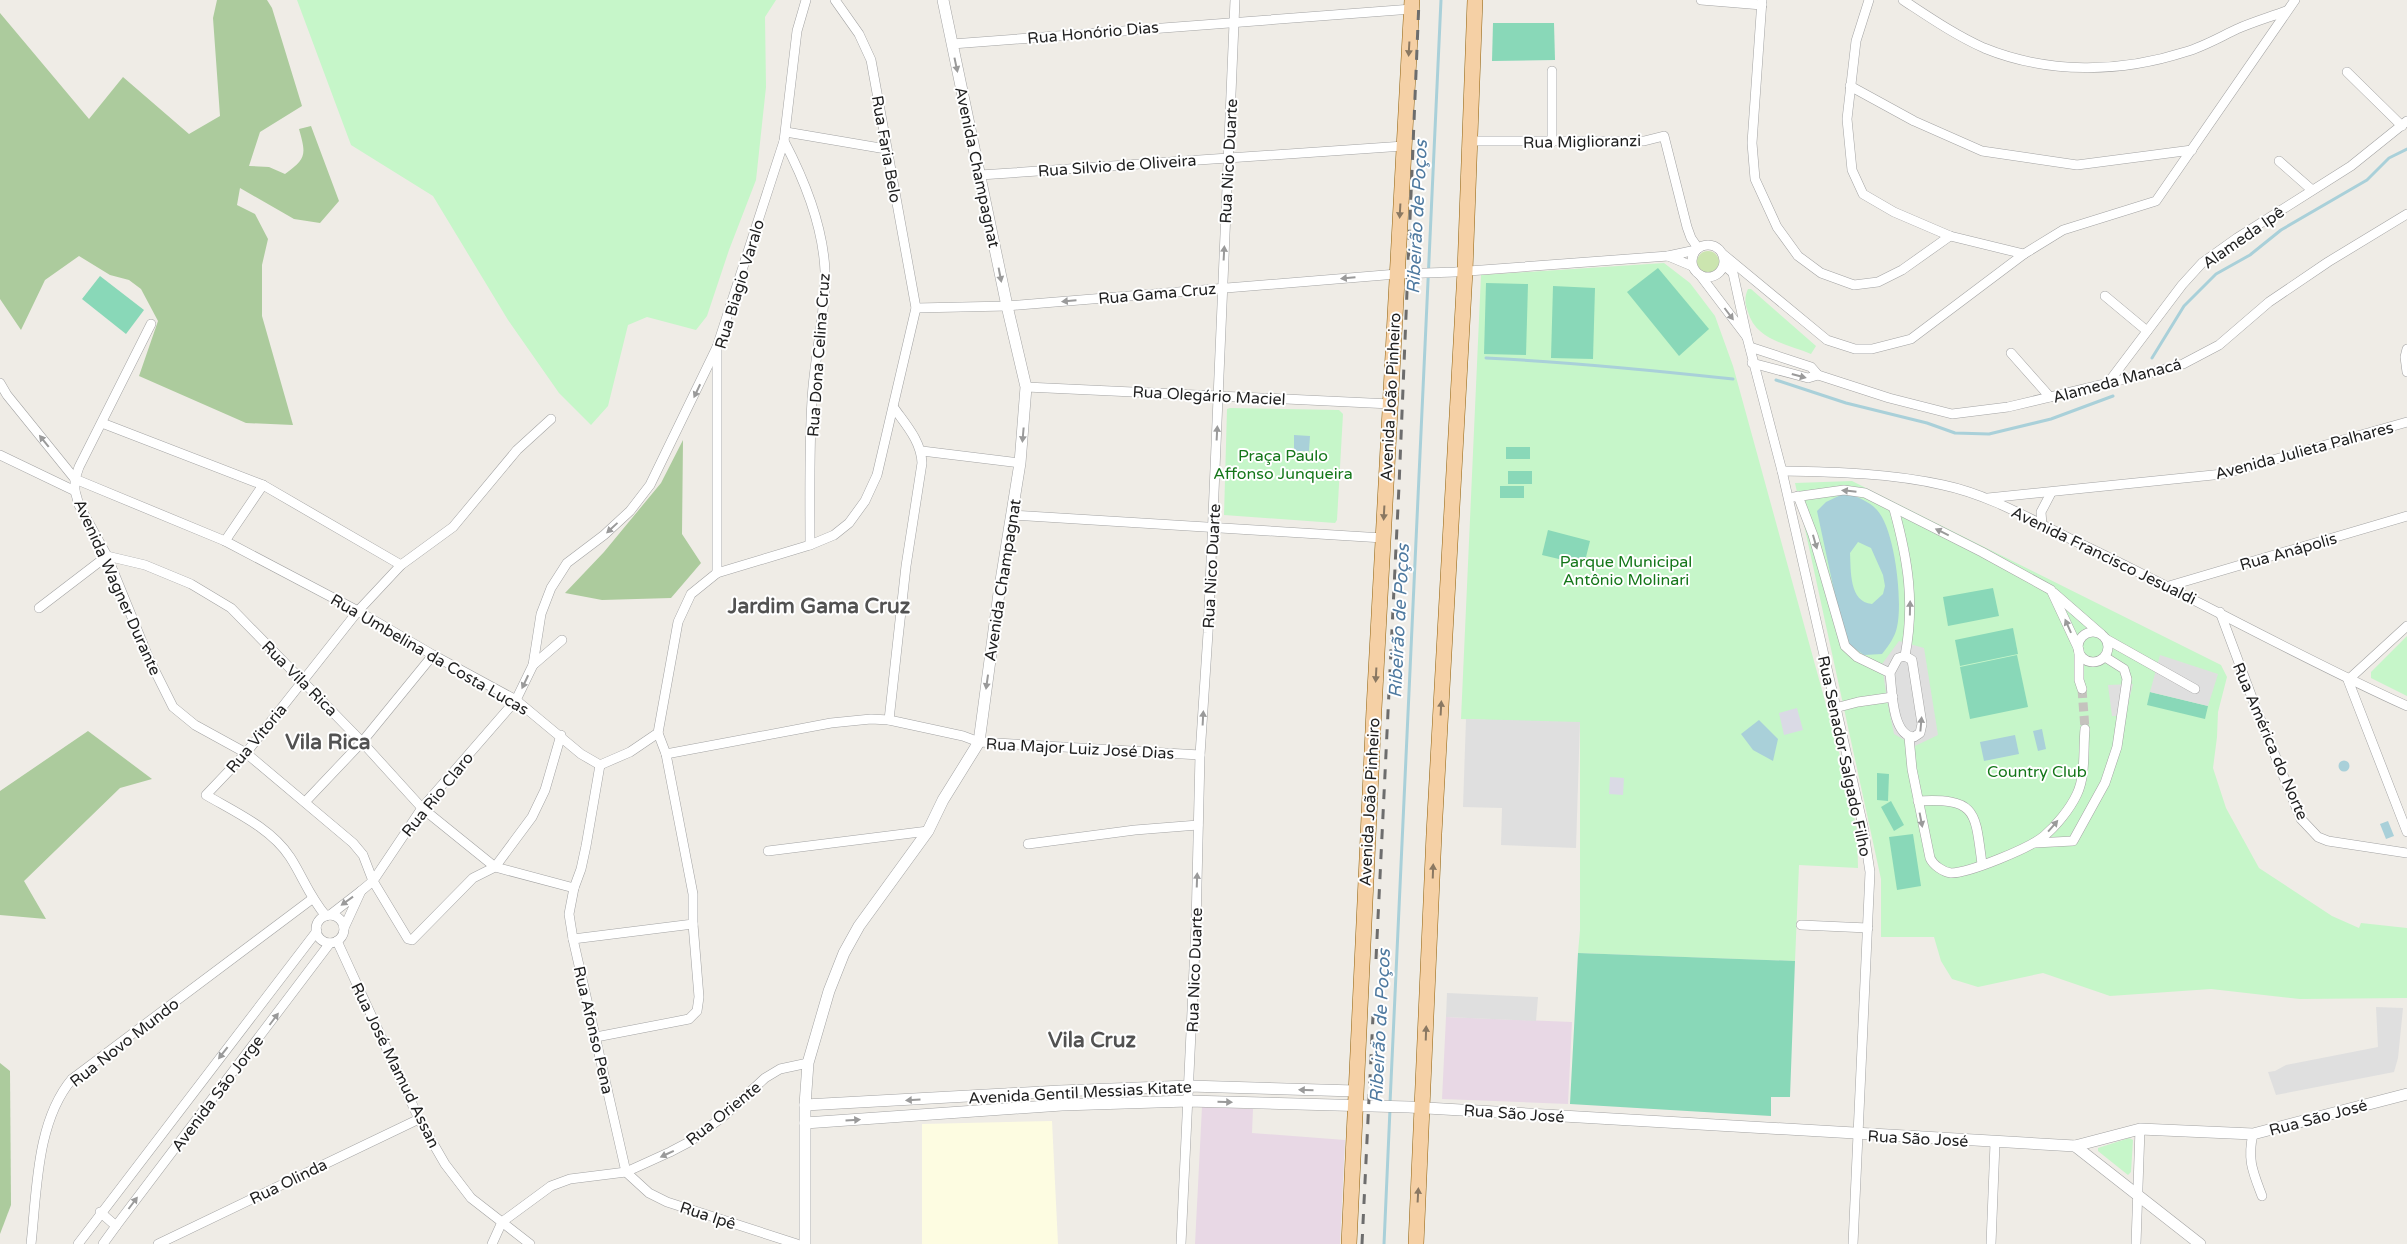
<svg xmlns="http://www.w3.org/2000/svg" width="2407" height="1244" viewBox="0 0 2407 1244" font-family="'Varela Round',sans-serif">
	<style>
		.industrial { fill: #e8d8e5 }
		.education { fill: #fdfce1 }
		.grass { fill: #cbe5af }
		.forest { fill: #accb9d }
		.park { fill: #c6f6c9 }
		.pitch { fill: #89d8b8 }
		.parking { fill: #dfdfdf }
		.plaza { fill: #dadae5 }
		.water { fill: #a9d0d9; fill-rule: evenodd }
		.lines { fill: none; stroke-linecap: round; stroke-linejoin: round }
		.stream { stroke: #a9d0d9; stroke-width: 3 }
		.minor-tunnel { stroke: #c5c3be; stroke-width: 9; stroke-dasharray: 9 4.5; stroke-linecap: butt }
		.minor-casing { stroke: #a3a3a3; stroke-width: 10 }
		.tertiary-casing { stroke: #a3a3a3; stroke-width: 12 }
		.primary-casing { stroke: #8f600b; stroke-width: 16 }
		.minor { stroke: #fff; stroke-width: 9 }
		.tertiary { stroke: #fff; stroke-width: 11 }
		.primary { stroke: #f5d0a5; stroke-width: 15 }
		.rail { stroke: #6d6d6d; stroke-width: 3; stroke-dasharray: 10 10; stroke-linecap: butt }
		.oneway { fill: #8a7862 }
		.oneway2 { fill: #9a9a9a }
		.labels { text-anchor: middle; stroke-width: 4; stroke-linejoin: round; paint-order: stroke }
		.street-label { font-size: 16px; fill: #1f1f1f; stroke: #fff }
		.park-label { font-size: 16px; fill: #147619; stroke: #fff }
		.water-label { font-size: 18px; font-style: italic; fill: #4f7aa0; stroke: #fff }
		.district-label { font-size: 21px; font-weight: bold; fill: #525252; stroke: #fff }
	</style>
	<rect width="100%" height="100%" fill="#efece6"/>
	<!-- industrial -->
	<g class="industrial">
		<path d="M1446,1017L1572,1022L1568,1104L1442,1099Z"/>
		<path d="M1202,1107L1253,1109L1252,1133L1345,1140L1340,1244H1195Z"/>
	</g>
	<!-- education -->
	<path class="education" d="M1052,1121L1058,1244H922V1124Z"/>
	<!-- grass -->
	<circle class="grass" cx="1708" cy="262" r="11"/>
	<!-- forest -->
	<g class="forest">
		<path d="M217,0H267L272,8L302,106L260,132L249,166L269,167L285,174C307,158 306,154 299,129L311,126L339,201L320,223L294,219L240,188L237,205L255,214L268,239L262,265V316L293,425L246,423L139,376L158,321L141,289L129,280L110,275L79,256L45,280L21,330L0,299V13L89,119L123,77L189,134L220,116L213,18Z"/>
		<path d="M683,440L682,534L701,563L671,598L602,600L565,593L604,552L661,483Z"/>
		<path d="M88,731L152,779L120,788L24,881L46,919L0,915V791Z"/>
		<path d="M0,1063L10,1071L11,1205L0,1234Z"/>
	</g>
	<!-- park -->
	<g class="park">
		<path d="M297,0H776L765,17L766,87L756,180L729,250L707,316L696,330L647,317L628,325L608,406L591,425L559,393L508,320L433,196L351,145Z"/>
		<path d="M1664,263L1690,283L1715,316L1733,366L1842,763L1857,830L1858,868L1799,865L1795,961L1578,953L1580,930V723L1461,719L1481,275Z"/>
		<path d="M1748,289H1751L1816,346L1811,354C1787,344 1756,340 1748,312C1745,304 1744,298 1748,289Z"/>
		<path d="M1230,408L1339,410L1343,414L1337,520L1335,523L1224,515L1227,409Z"/>
		<path d="M1852,481L2221,665L2227,677L2218,712L2217,737L2213,768L2226,808L2259,868L2332,916L2359,928L2361,923L2407,928V998L2300,999L2211,989L2110,996L2043,973L1978,987L1952,979L1941,961L1934,937H1881V879L1795,483Z"/>
		<path d="M2407,636V696L2371,678V672Z"/>
		<path d="M2129,1138L2133,1140L2131,1172L2128,1175L2098,1151V1148Z"/>
	</g>
	<!-- pitch -->
	<g class="pitch">
		<path d="M1493,23H1554L1555,60L1492,61Z"/>
		<path d="M1658,268L1709,329L1679,356L1627,292Z"/>
		<path d="M100,276L144,310L126,334L82,299Z"/>
		<path d="M1486,283L1528,284L1526,355L1484,354Z"/>
		<path d="M1553,286L1595,288L1593,359L1551,358Z"/>
		<rect x="1506" y="447" width="24" height="12"/>
		<rect x="1508" y="471" width="24" height="13"/>
		<rect x="1500" y="486" width="24" height="12"/>
		<path d="M1548,530L1590,541L1584,565L1542,555Z"/>
		<path d="M1993,588L1999,616L1948,626L1943,597Z"/>
		<path d="M2013,628L2018,654L1960,666L1955,640Z"/>
		<path d="M2017,655L2028,707L1970,719L1960,667Z"/>
		<path d="M2150,692L2208,706L2205,719L2147,705Z"/>
		<path d="M1877,773L1889,774L1888,801L1877,800Z"/>
		<path d="M1891,801L1904,825L1894,831L1881,807Z"/>
		<path d="M1913,834L1921,886L1897,890L1889,837Z"/>
		<path d="M1578,953L1795,961L1790,1097H1771V1116L1570,1104Z"/>
	</g>
	<!-- parking -->
	<g class="parking">
		<path d="M1899,641L1924,648L1938,735L1915,746L1894,734L1887,700L1882,664Z"/>
		<path d="M2160,655L2218,674L2208,706L2150,692Z"/>
		<path d="M2133,684L2125,716H2112L2108,685Z"/>
		<path d="M1466,719L1580,722L1576,848L1501,845L1502,808L1463,807Z"/>
		<path d="M1447,993L1538,997L1536,1021L1446,1017Z"/>
		<path d="M2376,1007L2403,1008L2398,1058L2394,1072L2276,1095L2268,1072L2275,1071L2286,1065L2378,1047Z"/>
	</g>
	<!-- plaza -->
	<g class="plaza">
		<path d="M1797,708L1803,730L1784,735L1779,713Z"/>
		<path d="M1610,777L1624,778L1623,795L1609,794Z"/>
	</g>
	<!-- water -->
	<g class="water">
		<path d="M1294,435L1310,436L1309,451H1294Z"/>
		<path d="M1847,492C1856,497 1869,501 1877,510C1895,529 1903,602 1897,627C1895,637 1889,645 1882,654L1864,655L1845,642L1817,511L1826,502ZM1858,542L1871,548L1883,575L1885,586L1883,594L1872,604C1849,602 1851,571 1850,553Z"/>
		<path d="M1759,720L1778,739L1773,761L1753,750L1741,734Z"/>
		<path d="M2042,729L2046,749L2038,751L2033,731Z"/>
		<path d="M2015,735L2019,754L1984,761L1980,742Z"/>
		<circle cx="2344" cy="766" r="5.5"/>
		<path d="M2388,821L2394,836L2386,839L2380,824Z"/>
	</g>
	<g class="lines">
		<!-- stream -->
		<g class="stream">
			<path d="M1486,358C1569,362 1651,370 1733,379"/>
			<path d="M2152,358L2184,306L2216,274L2250,255L2281,230L2367,180L2389,158L2407,149"/>
			<path d="M1776,380L1846,403L1927,423L1955,433L1989,434L2051,419L2113,396"/>
			<path d="M1390,1103L1441,0"/>
			<path d="M1384,1244L1390,1109"/>
		</g>
		<!-- minor-tunnel -->
		<path class="minor-tunnel" d="M2082,689L2085,729"/>
		<defs>
			<g id="minor">
				<path d="M1701,0L1762,5"/>
				<path d="M1762,0L1752,143L1755,179L1777,227L1798,256L1821,273L1854,285L1878,282L1902,270L1950,236"/>
				<path d="M1869,0L1856,41L1847,119L1852,170L1863,194L1894,212L1950,236L2024,254"/>
				<path d="M1903,0C1929,17 1955,35 1984,48C2048,74 2120,73 2185,52C2203,47 2220,37 2237,29C2253,22 2270,17 2286,11"/>
				<path d="M952,44L1412,9"/>
				<path d="M1552,71V142"/>
				<path d="M2347,72L2402,126"/>
				<path d="M1850,86L1914,121L1982,151L2077,165L2192,150"/>
				<path d="M786,132L886,149"/>
				<path d="M784,141C805,181 823,226 825,271C826,314 814,358 812,400C809,448 810,497 810,545"/>
				<path d="M1470,141H1644L1664,136L1687,227L1691,238L1698,248"/>
				<path d="M2279,161L2312,190"/>
				<path d="M980,175L1404,146"/>
				<circle cx="1708" cy="261" r="16"/>
				<path d="M1724,255L1827,340L1855,349H1872L1911,339L2024,254L2063,230L2156,201L2295,0"/>
				<path d="M1692,266L1668,256L1696,250"/>
				<path d="M1700,275L1747,337L1733,273L1724,265"/>
				<path d="M2105,296L2147,331"/>
				<path d="M916,308L1007,306L1397,274L1455,272L1668,256"/>
				<path d="M151,324L79,467L75,479V491L79,505L107,556L149,659L173,707L195,725L246,753L353,843L363,855L373,881L408,939L412,940L473,878L495,867L532,817L545,790L561,735"/>
				<path d="M1747,337L1782,471L1863,826L1870,872L1853,1244"/>
				<path d="M1750,347L1811,367L1818,375L1808,378L1752,363"/>
				<path d="M2407,349L2405,357L2407,372"/>
				<path d="M2011,353L2050,397"/>
				<path d="M1818,375L1889,398L1952,414L2008,407L2150,373L2183,364L2219,345L2269,302L2328,262L2407,214"/>
				<path d="M0,383L7,395L75,479L225,541L358,611L433,655L516,700L581,754L600,765L630,752L658,733L678,622L691,594L717,573L810,545L834,535L849,523L865,501L877,475L916,308L871,60L859,34L835,0"/>
				<path d="M2108,383L2182,285L2202,263L2237,238L2351,166L2407,121"/>
				<path d="M1026,387L1391,404"/>
				<path d="M102,423L263,485L401,565"/>
				<path d="M922,451L1020,463"/>
				<path d="M0,455L75,491"/>
				<path d="M1782,471C1836,472 1890,473 1943,485C1991,495 2035,522 2079,543C2189,595 2296,656 2407,706"/>
				<path d="M1798,496L1813,535L1845,646L1857,657L1890,673C1892,690 1892,736 1914,737L1920,733L1922,724L1912,660L1905,656L1898,658L1890,673"/>
				<path d="M1794,497L1844,490L1865,493L1982,552L2051,590L2079,650V680L2082,689"/>
				<path d="M1988,498L2223,474L2407,422"/>
				<path d="M1894,509C1908,560 1915,603 1905,656"/>
				<path d="M1012,515L1383,538"/>
				<path d="M2042,525L2041,512L2051,493"/>
				<path d="M225,541L263,485"/>
				<path d="M717,573V347L784,141L797,31L806,0"/>
				<path d="M2169,586L2407,516"/>
				<path d="M2054,593L2101,634"/>
				<path d="M39,608L107,556L145,565L191,584L231,608L362,742L422,808L495,867L574,888"/>
				<path d="M2220,612L2257,711L2301,819L2318,837L2328,841L2407,853"/>
				<path d="M2407,626L2348,680L2407,832"/>
				<circle cx="2093" cy="647" r="15"/>
				<path d="M2106,639L2195,689"/>
				<path d="M533,665L562,640"/>
				<path d="M1835,708L1858,702L1893,697"/>
				<path d="M889,720L906,566L922,463C921,441 906,425 894,408"/>
				<path d="M1909,737L1912,769L1930,858C1933,865 1943,872 1951,873C1969,873 2030,848 2044,836C2056,826 2070,809 2077,794C2086,775 2083,750 2085,729"/>
				<path d="M666,754L831,723L871,719L889,720L963,736L979,742L1200,755"/>
				<path d="M600,765L586,846L581,869L574,888L569,914L573,939L626,1172L649,1193L667,1202L797,1244"/>
				<path d="M306,801L362,742L433,655"/>
				<path d="M1918,801C1977,798 1975,811 1982,864"/>
				<path d="M2035,843L2073,841L2105,783L2117,747L2127,679L2124,669L2105,657"/>
				<path d="M1028,844L1135,830L1198,825"/>
				<path d="M768,851L928,831"/>
				<path d="M361,891L373,881L422,808L516,700L533,665L541,614L551,588L567,563L604,535L630,511L650,485L717,347"/>
				<path d="M330,915L361,891L344,928"/>
				<circle cx="330" cy="929" r="14"/>
				<path d="M326,916C309,896 303,877 290,857C271,828 235,812 206,795L246,753L358,611L401,565L453,527L517,450L551,419"/>
				<path d="M1801,925L1868,928"/>
				<path d="M573,939L693,924V894L666,754L658,733"/>
				<path d="M337,941L419,1119L445,1164L471,1198L530,1244"/>
				<path d="M596,1037L689,1019L697,1011L699,997L693,924"/>
				<path d="M2253,1134C2247,1160 2253,1172 2262,1196"/>
				<path d="M100,1212L116,1226L330,943"/>
				<path d="M31,1244C37,1191 36,1122 72,1079L312,899"/>
				<path d="M78,1244L317,931"/>
				<path d="M103,1244L116,1226"/>
				<path d="M158,1244L419,1119"/>
				<path d="M492,1244L502,1222L551,1186L570,1179L626,1172L670,1152L691,1141L725,1115L765,1078L780,1069L808,1063"/>
				<path d="M1181,1244L1196,926L1200,755L1208,633L1235,0"/>
				<path d="M1991,1244L1995,1143"/>
				<path d="M2136,1244L2140,1129"/>
			</g>
			<g id="tertiary">
				<path d="M805,1105L1060,1091L1189,1086L1355,1091"/>
				<path d="M805,1123L1062,1105L1188,1101L1409,1107L2075,1146L2140,1129L2253,1134L2407,1094"/>
				<path d="M2075,1146L2200,1244"/>
				<path d="M805,1244V1105L808,1063L829,991L844,953L859,926L928,831L943,800L979,742L999,593L1020,463L1026,387L1007,306L943,0"/>
			</g>
			<g id="primary">
				<path d="M1349,1244L1374,709L1412,0"/>
				<path d="M1416,1244L1434,834L1465,271L1475,0"/>
			</g>
		</defs>
		<!-- minor casing -->
		<use href="#minor" class="minor-casing"/>
		<!-- tertiary casing -->
		<use href="#tertiary" class="tertiary-casing"/>
		<!-- primary casing -->
		<use href="#primary" class="primary-casing"/>
		<!-- minor -->
		<use href="#minor" class="minor"/>
		<!-- tertiary -->
		<use href="#tertiary" class="tertiary"/>
		<!-- primary -->
		<use href="#primary" class="primary"/>
		<!-- rail -->
		<g class="rail">
			<path d="M1376,959L1399,486L1419,0"/>
			<path d="M1362,1244L1373,1016"/>
		</g>
	</g>
	<!-- one-way arrows -->
	<defs><path id="oneway-solid" d="M-6-.8H1V-3.2L6.5 0L1 3.2V.8H-6Z" transform="scale(1.25)"/></defs>
	<g class="oneway">
		<use href="#oneway-solid" transform="translate(1409 49) rotate(93)"/>
		<use href="#oneway-solid" transform="translate(1400 211) rotate(93)"/>
		<use href="#oneway-solid" transform="translate(1384 513) rotate(93)"/>
		<use href="#oneway-solid" transform="translate(1376 675) rotate(93)"/>
		<use href="#oneway-solid" transform="translate(1441 708) rotate(-87)"/>
		<use href="#oneway-solid" transform="translate(1433 871) rotate(-88)"/>
		<use href="#oneway-solid" transform="translate(1426 1033) rotate(-88)"/>
		<use href="#oneway-solid" transform="translate(1418 1195) rotate(-87)"/>
	</g>
	<g class="oneway2">
		<use href="#oneway-solid" transform="translate(956 65) rotate(78)"/>
		<use href="#oneway-solid" transform="translate(1224 253) rotate(-87)"/>
		<use href="#oneway-solid" transform="translate(1000 275) rotate(79)"/>
		<use href="#oneway-solid" transform="translate(1348 278) rotate(175)"/>
		<use href="#oneway-solid" transform="translate(1069 301) rotate(175)"/>
		<use href="#oneway-solid" transform="translate(1729 314) rotate(53)"/>
		<use href="#oneway-solid" transform="translate(1799 376) rotate(15)"/>
		<use href="#oneway-solid" transform="translate(697 391) rotate(115)"/>
		<use href="#oneway-solid" transform="translate(1217 433) rotate(-87)"/>
		<use href="#oneway-solid" transform="translate(1023 435) rotate(95)"/>
		<use href="#oneway-solid" transform="translate(44 441) rotate(-129)"/>
		<use href="#oneway-solid" transform="translate(1849 491) rotate(-174)"/>
		<use href="#oneway-solid" transform="translate(612 528) rotate(137)"/>
		<use href="#oneway-solid" transform="translate(1942 532) rotate(-154)"/>
		<use href="#oneway-solid" transform="translate(1815 542) rotate(74)"/>
		<use href="#oneway-solid" transform="translate(1910 608) rotate(-89)"/>
		<use href="#oneway-solid" transform="translate(2068 626) rotate(-114)"/>
		<use href="#oneway-solid" transform="translate(525 682) rotate(115)"/>
		<use href="#oneway-solid" transform="translate(987 682) rotate(98)"/>
		<use href="#oneway-solid" transform="translate(1203 718) rotate(-87)"/>
		<use href="#oneway-solid" transform="translate(1921 724) rotate(-85)"/>
		<use href="#oneway-solid" transform="translate(1921 820) rotate(79)"/>
		<use href="#oneway-solid" transform="translate(2053 826) rotate(-49)"/>
		<use href="#oneway-solid" transform="translate(1197 880) rotate(-88)"/>
		<use href="#oneway-solid" transform="translate(347 901) rotate(144)"/>
		<use href="#oneway-solid" transform="translate(274 1019) rotate(-53)"/>
		<use href="#oneway-solid" transform="translate(223 1053) rotate(128)"/>
		<use href="#oneway-solid" transform="translate(1306 1090) rotate(-178)"/>
		<use href="#oneway-solid" transform="translate(913 1100) rotate(177)"/>
		<use href="#oneway-solid" transform="translate(1225 1102) rotate(1)"/>
		<use href="#oneway-solid" transform="translate(853 1120) rotate(-4)"/>
		<use href="#oneway-solid" transform="translate(667 1154) rotate(155)"/>
		<use href="#oneway-solid" transform="translate(133 1203) rotate(-53)"/>
	</g>
	<g class="labels">
		<!-- street labels -->
		<g class="street-label">
			<text transform="translate(1093 32) rotate(-5)" y="6">Rua Honório Dias</text>
			<text transform="translate(1582 141) rotate(-1)" y="6">Rua Miglioranzi</text>
			<text transform="translate(887 149) rotate(80)" y="6">Rua Faria Belo</text>
			<text transform="translate(1228 161) rotate(-87)" y="6">Rua Nico Duarte</text>
			<text transform="translate(1117 165) rotate(-4)" y="6">Rua Silvio de Oliveira</text>
			<text transform="translate(978 167) rotate(78)" y="6">Avenida Champagnat</text>
			<text transform="translate(2243 237) rotate(-35)" y="6">Alameda Ipê</text>
			<text transform="translate(739 284) rotate(-73)" y="6">Rua Biagio Varalo</text>
			<text transform="translate(1157 293) rotate(-5)" y="6">Rua Gama Cruz</text>
			<text transform="translate(818 355) rotate(-86)" y="6">Rua Dona Celina Cruz</text>
			<text transform="translate(2117 380) rotate(-15)" y="6">Alameda Manacá</text>
			<text transform="translate(1209 395) rotate(3)" y="6">Rua Olegário Maciel</text>
			<text transform="translate(1390 397) rotate(-87)" y="6">Avenida João Pinheiro</text>
			<text transform="translate(2304 450) rotate(-15)" y="6">Avenida Julieta Palhares</text>
			<text transform="translate(2288 551) rotate(-16)" y="6">Rua Anápolis</text>
			<text transform="translate(2104 555) rotate(26)" y="6">Avenida Francisco Jesualdi</text>
			<text transform="translate(1211 566) rotate(-87)" y="6">Rua Nico Duarte</text>
			<text transform="translate(1002 580) rotate(-81)" y="6">Avenida Champagnat</text>
			<text transform="translate(118 587) rotate(66)" y="6">Avenida Wagner Durante</text>
			<text transform="translate(430 654) rotate(30)" y="6">Rua Umbelina da Costa Lucas</text>
			<text transform="translate(300 678) rotate(45)" y="6">Rua Vila Rica</text>
			<text transform="translate(256 738) rotate(-50)" y="6">Rua Vitoria</text>
			<text transform="translate(2271 741) rotate(67)" y="6">Rua América do Norte</text>
			<text transform="translate(1080 748) rotate(3)" y="6">Rua Major Luiz José Dias</text>
			<text transform="translate(1845 756) rotate(78)" y="6">Rua Senador Salgado Filho</text>
			<text transform="translate(437 794) rotate(-51)" y="6">Rua Rio Claro</text>
			<text transform="translate(1369 802) rotate(-87)" y="6">Avenida João Pinheiro</text>
			<text transform="translate(1194 970) rotate(-88)" y="6">Rua Nico Duarte</text>
			<text transform="translate(594 1030) rotate(77)" y="6">Rua Afonso Pena</text>
			<text transform="translate(124 1042) rotate(-38)" y="6">Rua Novo Mundo</text>
			<text transform="translate(396 1065) rotate(64)" y="6">Rua José Mamud Assan</text>
			<text transform="translate(1080 1092) rotate(-3)" y="6">Avenida Gentil Messias Kitate</text>
			<text transform="translate(217 1093) rotate(-53)" y="6">Avenida São Jorge</text>
			<text transform="translate(723 1113) rotate(-39)" y="6">Rua Oriente</text>
			<text transform="translate(1514 1113) rotate(4)" y="6">Rua São José</text>
			<text transform="translate(2318 1117) rotate(-15)" y="6">Rua São José</text>
			<text transform="translate(1918 1138) rotate(3)" y="6">Rua São José</text>
			<text transform="translate(288 1181) rotate(-26)" y="6">Rua Olinda</text>
			<text transform="translate(708 1215) rotate(18)" y="6">Rua Ipê</text>
		</g>
		<!-- park labels -->
		<g class="park-label">
			<text x="1283" y="461">Praça Paulo<tspan x="1283" dy="18">Affonso Junqueira</tspan></text>
			<text x="1626" y="567">Parque Municipal<tspan x="1626" dy="18">Antônio Molinari</tspan></text>
			<text x="2037" y="777">Country Club</text>
		</g>
		<!-- water labels -->
		<g class="water-label">
			<text transform="translate(1417 217) rotate(-87)" y="6">Ribeirão de Poços</text>
			<text transform="translate(1399 621) rotate(-87)" y="6">Ribeirão de Poços</text>
			<text transform="translate(1380 1026) rotate(-87)" y="6">Ribeirão de Poços</text>
		</g>
		<!-- district labels -->
		<g class="district-label">
			<text x="819" y="613">Jardim Gama Cruz</text>
			<text x="328" y="749">Vila Rica</text>
			<text x="1092" y="1047">Vila Cruz</text>
		</g>
	</g>
</svg>
